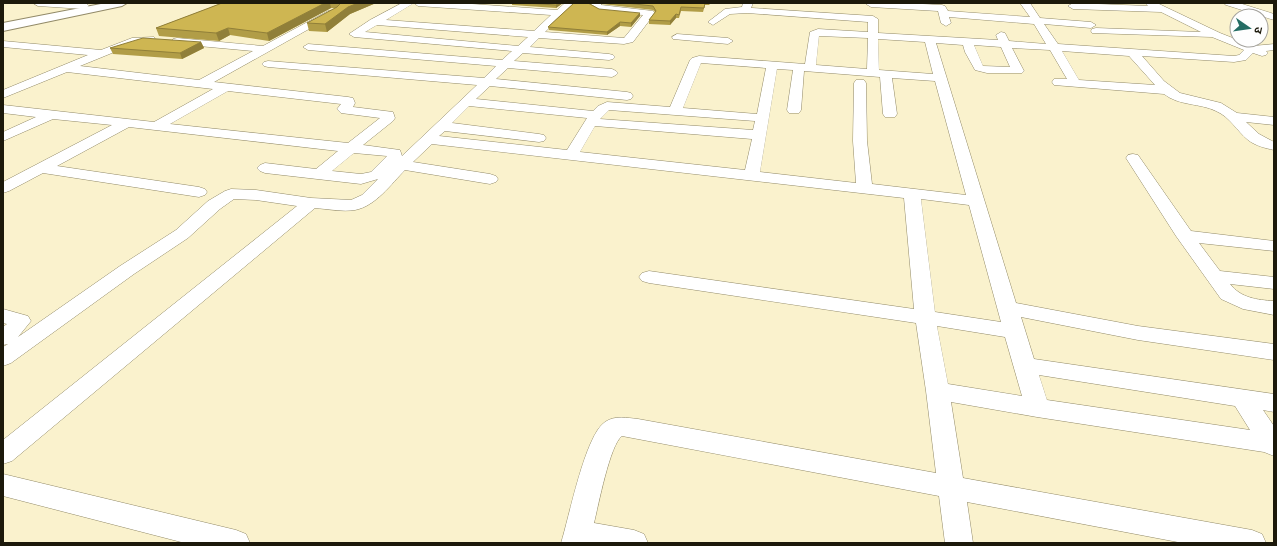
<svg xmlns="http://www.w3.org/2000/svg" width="1277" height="546" viewBox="0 0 1277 546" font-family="Literata,'Noto Sans Devanagari',serif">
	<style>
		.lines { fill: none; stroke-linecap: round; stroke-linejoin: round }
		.minor-casing { stroke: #928a68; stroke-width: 1 }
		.major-casing { stroke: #928a68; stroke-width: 2 }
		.minor { fill: #fff; fill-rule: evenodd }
		.major { fill: #fff; fill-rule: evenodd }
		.wall { fill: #b19d47 }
		.shaded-wall { fill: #907f39 }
		.building { fill: #ceb652; stroke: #907f39 }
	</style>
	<rect width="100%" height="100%" fill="#faf2cd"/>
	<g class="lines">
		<defs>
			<g id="minor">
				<path d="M33,3H81L87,4L89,6L84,9L38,6Z"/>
				<path d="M402,3H458L557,10L565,3H575L545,32L624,38L643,15C630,14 597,15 589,5L591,3H601V5L653,11L655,13L633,42L624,44L539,38L530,47L609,54L613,55L615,57L613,59L609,60L523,53L514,61L612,69L616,71L618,73L616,75L612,77L508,68L496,79L627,92L631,93L633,96L631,99L627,100L490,86L476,99L593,111L598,106L607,102L670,107L690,60L692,58L699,56L805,64L810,32L818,29L868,32V22L747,13L730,14L713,25L708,22L725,9L742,7L743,3H753L751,8H752L873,16L878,19V33L998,40L996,35L1001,32L1005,33L1009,41L1046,44L1034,24L949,17L951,23L946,26L941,23L938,11L871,7L866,4L903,3L942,5L945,6L948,11L1030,17L1020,3H1030L1040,18L1091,22L1096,25L1091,28L1044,24L1058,44L1234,56L1239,55L1244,50L1212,37L1092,33L1091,31L1092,29L1096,28L1201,32L1161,12L1073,9L1068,6L1073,3L1148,6L1145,3H1157L1220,33L1253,46L1274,44V50L1266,51L1268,53L1266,55L1262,56L1253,53L1246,60L1234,62L1142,56L1164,81L1180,93L1221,103L1237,113L1274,117V125L1246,122L1259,134L1274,142V150C1265,148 1256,146 1248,140C1237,131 1230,117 1216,111C1200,103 1179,106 1164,94L1054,85L1052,82L1054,79H1067L1050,50L1012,48L1024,71L1022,73H987L975,70L965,52L963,45L936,43L1016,303L1138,326L1274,344V360L1138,340L1021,317L1034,359L1274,394V412L1263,410L1274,426V456L1264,452L1037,417L951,402L963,478L1252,530L1262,534L1266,543H1183L967,502L973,543H945L939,496L622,436C610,444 598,507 594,523L634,530L644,534L648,543H561C569,518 585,435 605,422C615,415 627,418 638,419L936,473L926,391L916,323L649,283L642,281L639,277L642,273L649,271L914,309L904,198L432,144L413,162L490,174L496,176L498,179L496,182L490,184L405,170C391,184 376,206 355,210C342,212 328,209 315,208L12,461L3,464V440L297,206L256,200L234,199L220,209L188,238L134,274L11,363L3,366V347L8,344L3,345V327L7,324L3,323V309L28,316L31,321L18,337L120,266L176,230L208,201L225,191L231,189L256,190L311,198L351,200L362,195L378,179L361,184L265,173L260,171L257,168L260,165L265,163L316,169L338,151L129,127L57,166L199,187L205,189L207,192L205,195L199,197L43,173L9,191L3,193V182L112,125L53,119L3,141V132L36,117L3,113V105L154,122L213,89L67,72L3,98V90L88,55L3,47V41L101,50L132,38L154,37L155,39L154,41L134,44L80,66L199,80L253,51L177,44L172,41L173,39L177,38L263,46L328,11H334L336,13L334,15L214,82L348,97L353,98L355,103L353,107L393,112L395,118L393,121L363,145L400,150L402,156L477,85L268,67L264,66L262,64L264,62L268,61L484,78L496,66L308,50L303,47L308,44L502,60L512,51L354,37L349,34L370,20ZM414,3L418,6L551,15L534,31L386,20ZM377,25L528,37L518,46L365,32ZM819,36L868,38L867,69L816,65ZM878,39L925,42L933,74L879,70ZM974,45L1001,47L1010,67L983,66ZM1062,51L1129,56L1155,85L1079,80ZM701,63L766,68L757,114L683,108ZM777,69L793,70L787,110L789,113H799L801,110L804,71L880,77L883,114L885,117H895L897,114L892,78L935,81L966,195L872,184L867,141L866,83L864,80H856L854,83L853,141L856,183L760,172ZM228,91L341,104L337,109L341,113L380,118L348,143L170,124ZM469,106L587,118L567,150L439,136L445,131L539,142L544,141L546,138L544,135L539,134L452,123ZM609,110L755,121L753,130L600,119ZM595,126L752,139L745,170L580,152ZM354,153L387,156L371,172L361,174L332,171ZM921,199L969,205L1001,322L935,312ZM937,326L1005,337L1022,396L948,384ZM1039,375L1235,406L1250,430L1047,400Z"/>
				<path d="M1224,3H1239L1274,14V20L1226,5Z"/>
				<path d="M677,34L728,38L733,41L728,44L673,39L672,37Z"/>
				<path d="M1133,154L1138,155L1191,231L1274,241V251L1199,243L1220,271L1274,277V289L1230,284C1241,298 1257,300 1274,301V315L1243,309L1221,299L1176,236L1126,158L1128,155Z"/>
				<path d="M3,474L236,530L246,534L250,543H185L3,496Z"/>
			</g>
			<path id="major" d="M106,3H127L122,6L3,31V23Z"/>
		</defs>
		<!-- minor casing -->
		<use href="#minor" class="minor-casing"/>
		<!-- major casing -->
		<use href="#major" class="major-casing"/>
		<!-- minor -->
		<use href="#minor" class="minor"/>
		<!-- major -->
		<use href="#major" class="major"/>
	</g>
	<!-- wall -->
	<g class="wall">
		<path d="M222,3H376L350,14L327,32L309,31L307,23L336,8H331L269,41L230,35L219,41L159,36L156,28L209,8Z"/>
		<path d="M512,3H563L556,8L512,5Z"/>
		<path d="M574,3H589L599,9L640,16L631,27L620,26L607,35L549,30L548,27Z"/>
		<path d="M602,3H711L709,5H705L703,12L681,11L679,18H676L670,25L649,24V20L655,12L653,10L602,4Z"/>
		<path d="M201,42L204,48L182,59L113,54L110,48Z"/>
	</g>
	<!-- shaded-wall -->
	<g class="shaded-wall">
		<path d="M325,3H330L331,8L269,41L267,33Z"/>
		<path d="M358,3H376L350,14L327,32L325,24L348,7Z"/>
		<path d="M559,3H563L556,8V5Z"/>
		<path d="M640,13V16L631,27V23Z"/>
		<path d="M676,14V18L670,25V21Z"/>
		<path d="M620,22V26L607,35V32Z"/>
		<path d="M228,28L230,35L219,41L216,33Z"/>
		<path d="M201,42L204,48L182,59L180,53Z"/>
	</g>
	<!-- building -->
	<g class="building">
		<path d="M222,3H325L267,33L228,28L216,33L156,28L209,8Z"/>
		<path d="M339,3H358L348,7L325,24L307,23L337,7L340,4Z"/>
		<path d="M524,3H559L556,5Z"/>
		<path d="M574,3H588L599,9L640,13L631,23L620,22L607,32L548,27Z"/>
		<path d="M625,3H705L704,8L681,7L679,15L676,14L670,21L649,20L656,11L653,6Z"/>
		<path d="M143,38L201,42L180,53L110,48Z"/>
	</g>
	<!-- border -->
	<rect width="1277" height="546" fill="none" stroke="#1c190b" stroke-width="8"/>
	<!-- north arrow -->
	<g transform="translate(1249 28) rotate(103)"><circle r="19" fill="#fefefe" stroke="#a4a29d"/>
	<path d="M0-3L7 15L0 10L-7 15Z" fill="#256d64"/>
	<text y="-6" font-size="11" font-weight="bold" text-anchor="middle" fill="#1c190b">उ</text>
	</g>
</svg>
